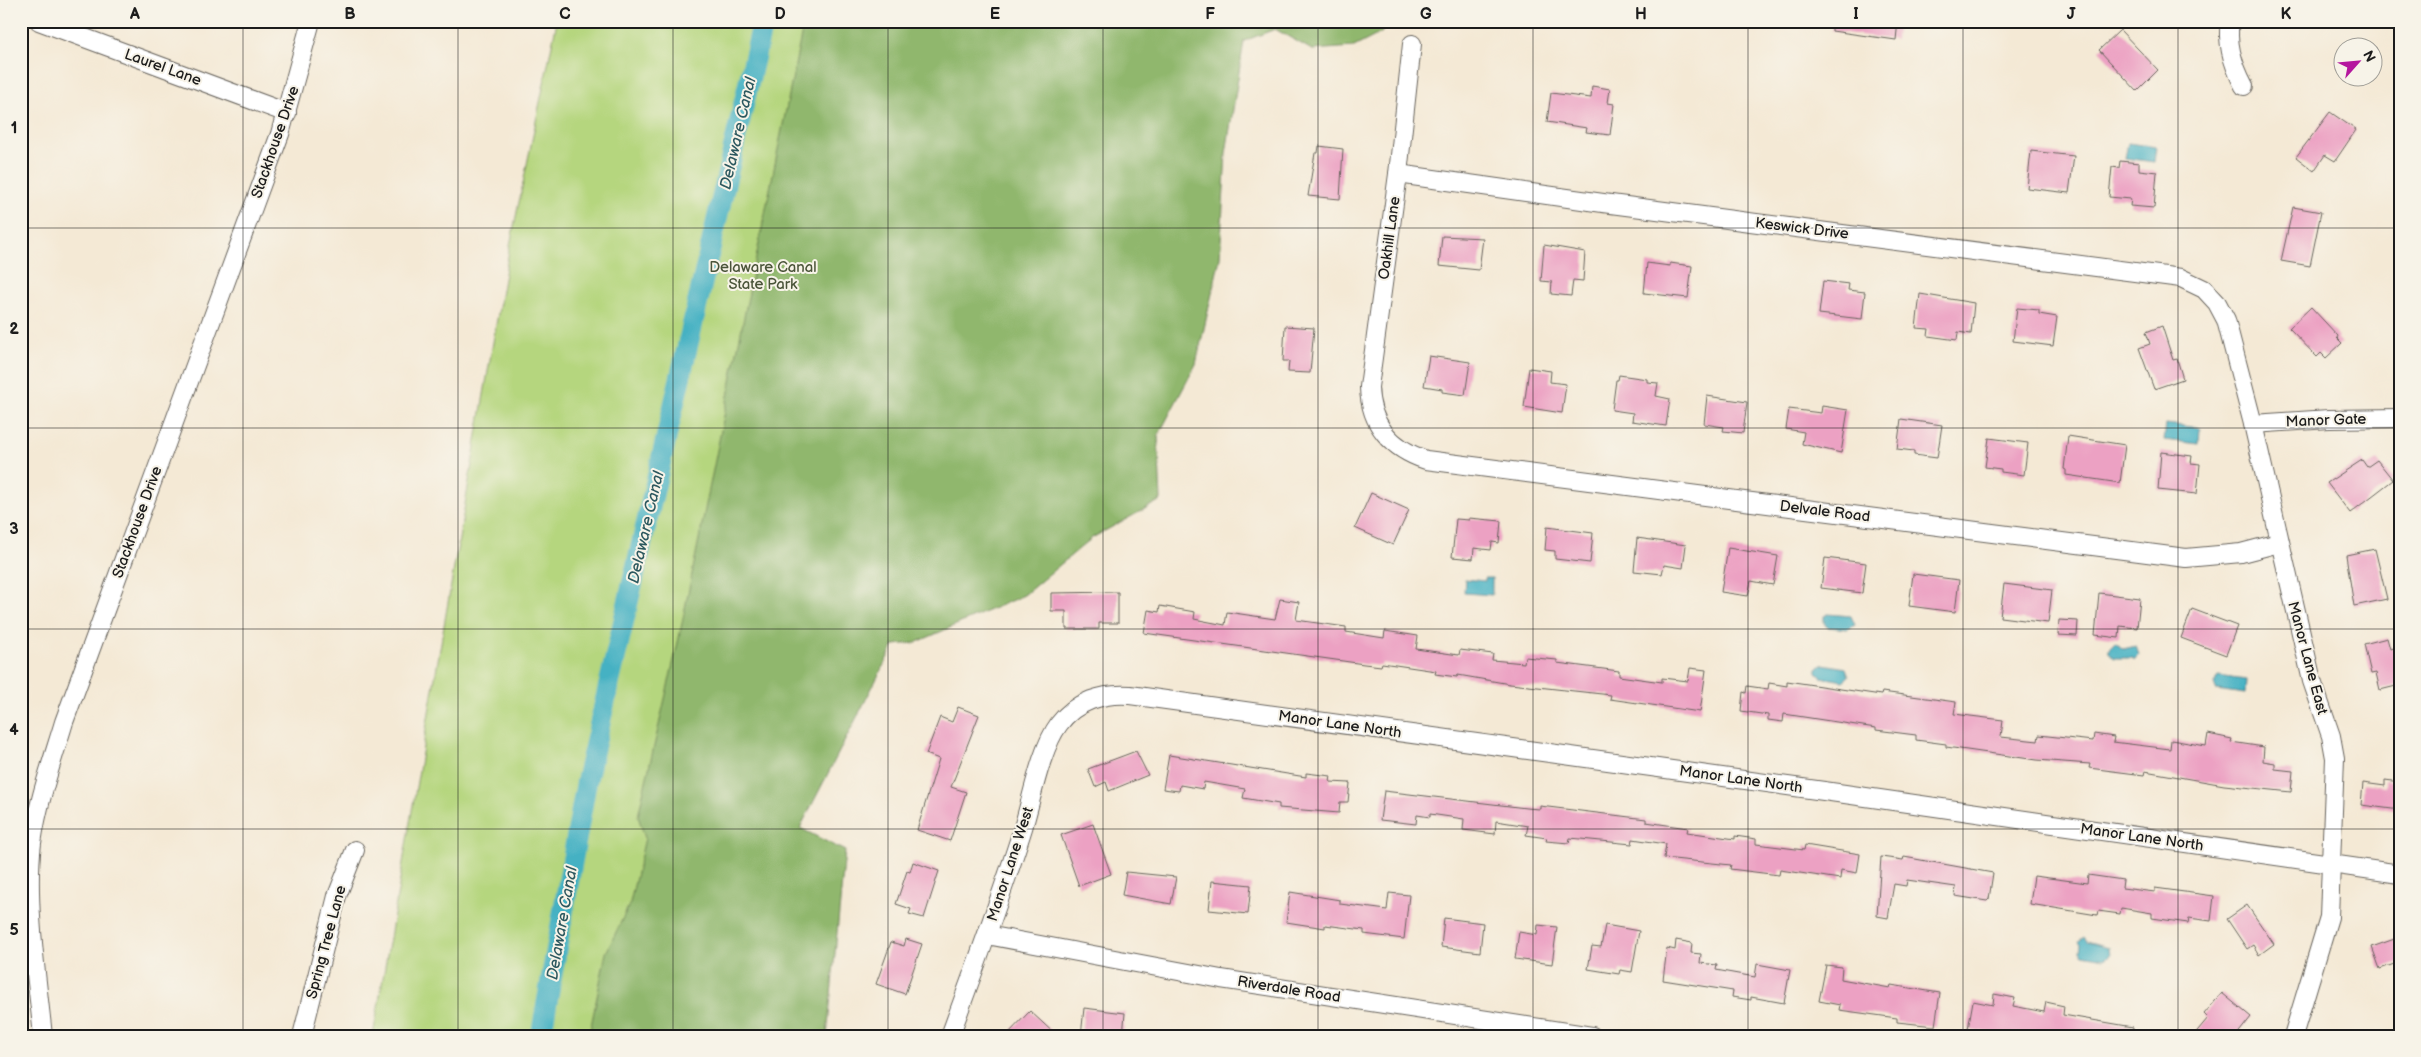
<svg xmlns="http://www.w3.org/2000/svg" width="2421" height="1057" viewBox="0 0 2421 1057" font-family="'Balsamiq Sans',sans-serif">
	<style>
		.green { fill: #b5d67e; stroke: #68794d }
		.forest { fill: #90b76d; stroke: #566a44 }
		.water { fill: #45b1c3; stroke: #306670 }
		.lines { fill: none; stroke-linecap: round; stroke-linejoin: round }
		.canal { stroke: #45b1c3; stroke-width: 21 }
		.building { fill: #eca1c3 }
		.minor-casing { stroke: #68645d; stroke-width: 20 }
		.minor { stroke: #fff; stroke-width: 18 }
		.grid { fill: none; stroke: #1c1c1c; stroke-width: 1; stroke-opacity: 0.55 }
		.labels { text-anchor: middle; stroke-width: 4; stroke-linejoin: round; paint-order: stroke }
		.street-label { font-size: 15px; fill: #1c1c1c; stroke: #f7f3e8 }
		.park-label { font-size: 15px; fill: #4a5439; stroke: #f7f3e8 }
		.water-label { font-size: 16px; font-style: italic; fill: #2c585f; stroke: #f7f3e8 }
		.neatline { fill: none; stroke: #1c1c1c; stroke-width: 2 }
		.grid-label { font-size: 16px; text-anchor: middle; font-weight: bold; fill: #1c1c1c }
	</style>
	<rect width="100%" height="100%" fill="#f7f3e8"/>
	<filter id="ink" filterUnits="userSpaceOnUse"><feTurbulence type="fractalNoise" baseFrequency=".02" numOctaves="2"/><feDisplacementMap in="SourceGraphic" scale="10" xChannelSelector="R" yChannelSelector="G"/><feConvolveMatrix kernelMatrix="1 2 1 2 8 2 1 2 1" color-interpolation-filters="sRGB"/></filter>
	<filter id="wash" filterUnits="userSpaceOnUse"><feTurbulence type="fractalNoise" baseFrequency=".0096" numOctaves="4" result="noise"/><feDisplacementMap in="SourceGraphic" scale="20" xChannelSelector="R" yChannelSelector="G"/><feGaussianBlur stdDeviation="1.12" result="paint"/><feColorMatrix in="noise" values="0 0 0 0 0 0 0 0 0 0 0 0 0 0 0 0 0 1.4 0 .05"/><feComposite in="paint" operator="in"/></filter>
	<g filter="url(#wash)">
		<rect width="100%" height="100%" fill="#f4e9d5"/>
		<!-- green -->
		<path class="green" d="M557,21H1052L705,1036H373L509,250Z"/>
		<!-- forest -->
		<path class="forest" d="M804,21H1391L1381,33L1354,47L1312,50L1275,29L1244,41L1226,153L1220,258L1196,364L1158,436L1161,500L1092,538L1024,595L915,643L894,645L800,828L845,851L827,1036H589L606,953L630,903L645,838L638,816L679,638Z"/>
		<!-- water -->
		<g class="water">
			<path d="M2128,143L2156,147L2154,162L2125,158Z"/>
			<path d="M2166,424L2200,428L2199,444L2164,440Z"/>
			<path d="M1485,578H1492V595L1464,593L1465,579L1485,581Z"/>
			<path d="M1828,614L1851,616L1855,625L1848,629L1827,627L1824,623V616Z"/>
			<path d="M2115,642L2123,649L2136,646L2139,655L2134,660L2133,658H2114L2109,652V648Z"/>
			<path d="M1823,664L1846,668L1849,676L1843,681L1821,677L1817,673V669Z"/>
			<path d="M2218,676L2246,680L2245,694L2216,690L2214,684Z"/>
			<path d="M2084,937L2087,941L2109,947L2110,955L2104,959L2083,955L2080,952L2081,944L2079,941Z"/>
		</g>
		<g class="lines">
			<!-- canal -->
			<path class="canal" d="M541,1036L587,779L763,21"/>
		</g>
		<g id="blocks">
			<!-- building -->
			<g class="building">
				<path d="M1832,21H1898L1896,40L1832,31Z"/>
				<path d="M2120,30L2158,70L2137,91L2099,50Z"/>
				<path d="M1592,86L1610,89L1608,103L1614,104L1610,135L1586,132L1587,128L1547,122L1551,93L1591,98Z"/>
				<path d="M2330,112L2356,130L2335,161L2325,155L2314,171L2296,157Z"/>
				<path d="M1319,146L1343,149L1340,199L1308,196L1315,153H1318Z"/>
				<path d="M2031,151L2074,156L2069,193L2027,188Z"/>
				<path d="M2120,161L2139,163V170L2157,172L2154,208L2130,206L2131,199L2109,197L2112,167L2119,168Z"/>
				<path d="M2293,207L2321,212L2310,266L2281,261Z"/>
				<path d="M1442,236L1483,238L1479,270L1439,266Z"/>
				<path d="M1544,245L1585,252L1583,281L1573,280L1571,296L1551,294L1552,282L1541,281Z"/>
				<path d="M1647,263L1670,266V263L1692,266L1688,298L1644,293Z"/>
				<path d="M1823,281L1849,284L1848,290L1865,292L1862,319L1819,314Z"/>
				<path d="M1920,294L1974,303L1971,334L1958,332L1957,340L1928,336L1929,329L1916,328Z"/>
				<path d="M2311,307L2338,336L2337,338L2342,343L2326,358L2321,353L2317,357L2289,328Z"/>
				<path d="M2017,308L2039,310V314L2057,317L2053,346L2013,341Z"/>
				<path d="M1285,326L1314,328L1310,373L1288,372L1289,361H1283Z"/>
				<path d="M2162,326L2173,360L2177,359L2183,379L2154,389L2139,348L2150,344L2146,332Z"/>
				<path d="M1429,356L1470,362L1465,395L1442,392V389L1424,386Z"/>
				<path d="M1529,368L1551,371L1550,382L1566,384L1562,413L1524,407Z"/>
				<path d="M1619,375L1647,379V382L1658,383L1656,396L1670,399L1666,426L1632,421L1633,413L1612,410L1616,380H1618Z"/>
				<path d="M1707,396L1747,402L1743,433L1723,431L1724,427L1704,424Z"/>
				<path d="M1822,406L1848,410L1841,453L1802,444L1804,432L1786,429L1789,409L1821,413Z"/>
				<path d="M1901,419L1942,425L1937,458L1914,455V451L1897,449Z"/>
				<path d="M2068,436L2125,445L2120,483L2066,475V470L2064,469Z"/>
				<path d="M1989,438L2028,443L2024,475L2001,472V469L1985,467Z"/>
				<path d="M2161,452L2192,456L2191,463L2200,464L2197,494L2158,490Z"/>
				<path d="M2362,460L2367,467L2377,460L2393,480L2350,513L2327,483Z"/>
				<path d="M1371,493L1409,510L1393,545L1355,528Z"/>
				<path d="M1469,518L1501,521L1499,543L1492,542L1491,550L1474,548L1473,559L1452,557L1456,519L1469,520Z"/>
				<path d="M1547,527L1593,533L1590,563L1555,559V551L1545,550Z"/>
				<path d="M1637,538L1686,545L1683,568L1664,565L1662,574L1634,571Z"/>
				<path d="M1728,548L1778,556L1773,585L1751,581L1748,596L1721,592Z"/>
				<path d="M2375,549L2387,599L2354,606L2346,555Z"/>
				<path d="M1825,558L1866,563L1862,593L1821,588Z"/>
				<path d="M1913,574L1959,580L1955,612L1909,606Z"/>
				<path d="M2004,584L2052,590L2048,623L2000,617Z"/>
				<path d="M1118,592V623H1099V629H1066V611H1051V593Z"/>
				<path d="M2099,593L2140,598L2137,628L2120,626L2119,638L2095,635Z"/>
				<path d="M1280,599L1299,602L1296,620L1346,627V632L1384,638L1385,631L1418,636L1416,649L1459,655L1460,650L1493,654L1492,660L1524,663L1525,657L1557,660V663L1619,671V676L1662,682V678L1688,681L1690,668L1706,670L1700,712L1610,699L1611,695L1510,684L1458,675L1457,677L1435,674L1436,671L1382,663L1381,666L1364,664L1144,633L1148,610L1159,612L1160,606L1195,612L1194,619L1225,625L1227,612L1275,619Z"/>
				<path d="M2192,609L2237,626L2226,655L2181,638Z"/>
				<path d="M2059,620L2078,621L2077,636L2058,635Z"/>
				<path d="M2387,638L2390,649L2396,647L2400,664V685L2380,690L2376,673L2371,674L2364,644Z"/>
				<path d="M1787,681L1881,695L1882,692L1956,702L1954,714L2003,720L2001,737L2038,741L2039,735L2093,741L2094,734L2114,737L2113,742L2170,749L2171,740L2206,746L2208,734L2232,739L2231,742L2264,747L2263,761L2275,763V769L2293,771L2291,792L2224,785L2145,771L2144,775L2089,768L2090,764L2037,760L1946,747V744L1916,740V735L1876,730V728L1784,714L1783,722L1768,720V715L1741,711L1743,692L1746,693L1747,686L1768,689L1769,683L1787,686Z"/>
				<path d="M958,707L979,715L951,787L966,792L950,841L917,830L939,759L926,754L940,717L952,722Z"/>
				<path d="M1136,751L1148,775L1109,791L1106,782L1095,787L1088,769Z"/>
				<path d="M1169,755L1306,777V773L1331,776L1330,782L1350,783L1348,802H1340L1339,813L1279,808V804L1243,798L1245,789L1204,782L1203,789L1180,785L1179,791L1163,789Z"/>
				<path d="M2385,780L2400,782V810L2361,805L2363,783L2385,786Z"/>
				<path d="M1384,791L1526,808L1540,809V806L1646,819V822L1688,828L1687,832L1735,839V836L1756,839V844L1804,850L1805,845L1860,854L1857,873L1841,870L1840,879L1780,870L1779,875L1730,869L1731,865L1664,858L1666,844L1633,839L1632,844L1570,838L1569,843L1546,841L1547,838L1526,835L1528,826L1496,821L1495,834L1463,830L1464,819L1430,814V817L1417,815L1416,824L1380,820Z"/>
				<path d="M1093,824L1111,874L1079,886L1061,835Z"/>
				<path d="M1881,857L1903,860L1904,857L1993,873L1989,899L1987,901L1955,896L1956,887L1907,880L1906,886L1894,884L1888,918L1877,916Z"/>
				<path d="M913,862L939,871L924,918L909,914L911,909L896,904L907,871L910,872Z"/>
				<path d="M1126,872L1176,877L1171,904L1122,895Z"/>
				<path d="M2088,875L2123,880L2122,888L2155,892V888L2214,896L2211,921L2189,918L2188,923L2152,918V913L2121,908L2120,914L2098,911L2097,915L2030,904L2034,876L2087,883Z"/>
				<path d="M1212,881L1251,885L1248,914L1209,910Z"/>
				<path d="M1290,892L1340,900V904L1387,910L1389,893L1409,895L1404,939L1364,934V930L1325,925V928L1286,922Z"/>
				<path d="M2247,905L2274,944L2259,955L2253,945L2247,949L2227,919Z"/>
				<path d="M1444,918L1483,923L1480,952L1441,947Z"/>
				<path d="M1538,925L1557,927L1552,964L1515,959L1519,932L1537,935Z"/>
				<path d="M1605,925L1639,931L1632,972L1620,970L1619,974L1588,969L1592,946L1601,947Z"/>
				<path d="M2400,937V962L2380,969L2372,947Z"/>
				<path d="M906,939L922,944L905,994L876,984L891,942L904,946Z"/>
				<path d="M1676,940L1692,943L1691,953L1701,954L1700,963L1717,965L1716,970L1755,977L1757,964L1790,970L1784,1003L1751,997V1000L1732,997L1733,991L1663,980L1667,948L1675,950Z"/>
				<path d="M1826,965L1842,967L1841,979L1890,988L1891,985L1940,993L1935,1026L1897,1022V1018L1839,1010L1840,1005L1819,1001Z"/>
				<path d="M2222,993L2251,1017L2236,1036H2193L2208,1018L2204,1014Z"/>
				<path d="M1994,994L2015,998L2013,1006L2044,1012L2046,1002L2064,1006L2063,1015L2133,1027L2132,1036H2011L1968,1029L1973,1001L1993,1005Z"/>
				<path d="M1084,1008L1125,1013L1123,1036H1081Z"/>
				<path d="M1030,1011L1057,1036H1006Z"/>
			</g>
		</g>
	</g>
	<g filter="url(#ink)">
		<use href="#blocks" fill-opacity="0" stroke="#68645d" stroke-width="1"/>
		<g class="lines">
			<defs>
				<g id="minor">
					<path d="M39,21L287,113"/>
					<path d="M2230,21C2226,44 2234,67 2244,86"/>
					<path d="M1412,44L1398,174L1369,387C1370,425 1392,449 1426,460L2186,558L2241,553L2279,543"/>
					<path d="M1398,174L1603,203L2181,278L2204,289L2217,303L2226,320L2253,424L2312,681L2331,736L2335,758L2329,917L2293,1036"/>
					<path d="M2253,424L2329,419L2400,418"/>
					<path d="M987,935L1221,979L1592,1036"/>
					<path d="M43,1036C37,978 25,900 32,843C38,801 52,762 64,722L280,134L311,21"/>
					<path d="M302,1036L337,896L355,850"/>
					<path d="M950,1036C975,967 1001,898 1023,828C1032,798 1041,748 1059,724C1076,701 1103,693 1130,695L1824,791L2400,874"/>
				</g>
			</defs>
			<!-- minor casing -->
			<use href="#minor" class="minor-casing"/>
			<!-- minor -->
			<use href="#minor" class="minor"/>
		</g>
	</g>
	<!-- grid -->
	<path class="grid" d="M243,21V1036M458,21V1036M673,21V1036M888,21V1036M1103,21V1036M1318,21V1036M1533,21V1036M1748,21V1036M1963,21V1036M2178,21V1036M21,228H2400M21,428H2400M21,629H2400M21,829H2400"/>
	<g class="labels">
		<!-- street labels -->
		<g class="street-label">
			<text transform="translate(163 67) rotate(20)" y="5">Laurel Lane</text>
			<text transform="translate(275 142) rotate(-71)" y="5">Stackhouse Drive</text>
			<text transform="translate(1802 228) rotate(7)" y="5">Keswick Drive</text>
			<text transform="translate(1389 238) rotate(-82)" y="5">Oakhill Lane</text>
			<text transform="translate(2326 420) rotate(-2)" y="5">Manor Gate</text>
			<text transform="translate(1825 511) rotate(7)" y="5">Delvale Road</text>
			<text transform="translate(137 522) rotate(-70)" y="5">Stackhouse Drive</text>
			<text transform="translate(2308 658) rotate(75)" y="5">Manor Lane East</text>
			<text transform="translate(1340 724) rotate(8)" y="5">Manor Lane North</text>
			<text transform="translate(1741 779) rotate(8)" y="5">Manor Lane North</text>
			<text transform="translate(2142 837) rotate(8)" y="5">Manor Lane North</text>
			<text transform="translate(1010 864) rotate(-72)" y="5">Manor Lane West</text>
			<text transform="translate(326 942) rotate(-75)" y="5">Spring Tree Lane</text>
			<text transform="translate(1289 989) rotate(9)" y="5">Riverdale Road</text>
		</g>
		<!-- park labels -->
		<g class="park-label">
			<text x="763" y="272">Delaware Canal<tspan x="763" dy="17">State Park</tspan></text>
		</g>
		<!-- water labels -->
		<g class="water-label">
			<text transform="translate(737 133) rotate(-77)" y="6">Delaware Canal</text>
			<text transform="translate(645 527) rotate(-77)" y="6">Delaware Canal</text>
			<text transform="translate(561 923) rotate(-80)" y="6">Delaware Canal</text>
		</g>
	</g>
	<!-- margin -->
	<rect width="2421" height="1057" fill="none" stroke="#f7f3e8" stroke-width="55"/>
	<!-- north arrow -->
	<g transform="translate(2358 62) rotate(63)"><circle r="24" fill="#f7f3e8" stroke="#9f9d96"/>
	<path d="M0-4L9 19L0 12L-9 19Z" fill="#b5179e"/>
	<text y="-8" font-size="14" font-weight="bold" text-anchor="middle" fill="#1c1c1c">N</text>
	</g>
	<rect x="28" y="28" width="2366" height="1002" class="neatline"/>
	<g class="grid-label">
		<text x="135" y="19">A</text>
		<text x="350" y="19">B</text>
		<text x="565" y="19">C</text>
		<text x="780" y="19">D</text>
		<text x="995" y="19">E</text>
		<text x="1210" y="19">F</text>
		<text x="1426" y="19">G</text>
		<text x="1641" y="19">H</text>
		<text x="1856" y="19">I</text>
		<text x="2071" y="19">J</text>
		<text x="2286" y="19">K</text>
		<text x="14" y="133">1</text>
		<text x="14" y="334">2</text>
		<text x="14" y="534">3</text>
		<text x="14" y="735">4</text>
		<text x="14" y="935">5</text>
	</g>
</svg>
